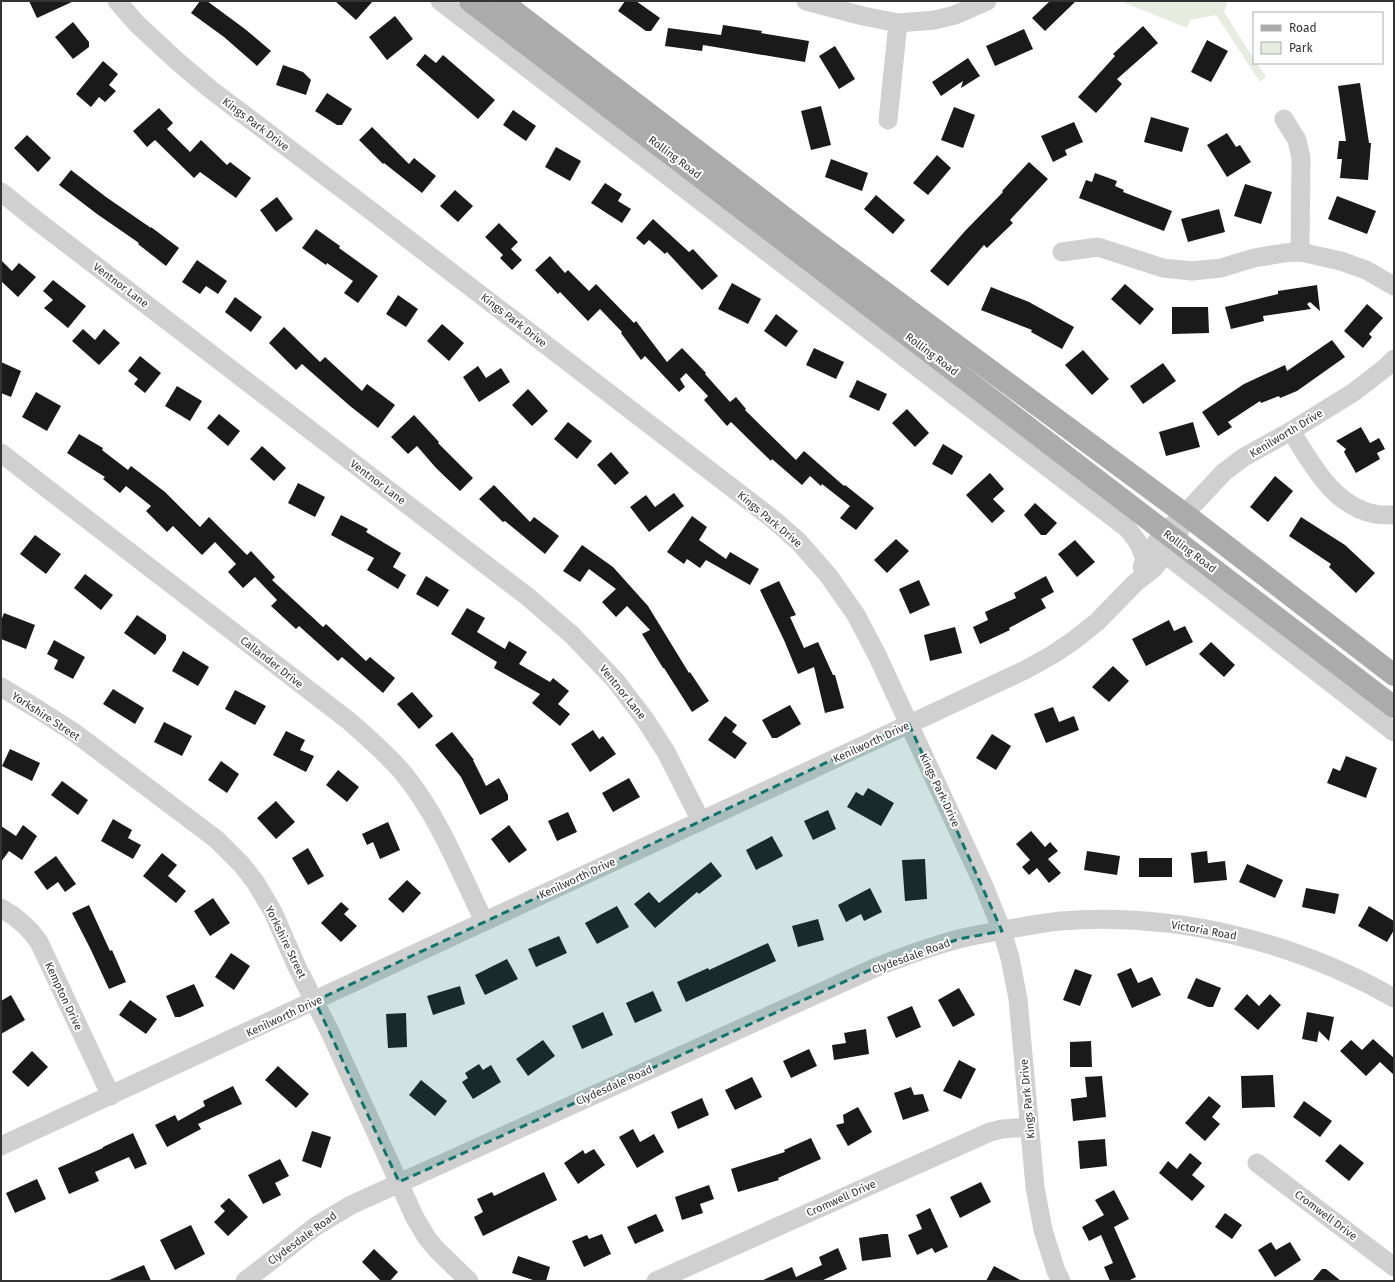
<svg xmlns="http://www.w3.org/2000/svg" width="1395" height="1282" viewBox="0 0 1395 1282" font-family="'Fira Sans',sans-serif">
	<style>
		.green { fill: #e6ecdf }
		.building { fill: #1a1a1a }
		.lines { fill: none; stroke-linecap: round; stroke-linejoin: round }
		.minor { stroke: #d0d0d0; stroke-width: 19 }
		.major { stroke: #ababab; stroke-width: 22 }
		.marked { fill: #0f766e; fill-opacity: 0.2; stroke: #0f766e; stroke-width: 3; stroke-dasharray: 8 5; stroke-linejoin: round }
		.labels { text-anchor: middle; stroke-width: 4; stroke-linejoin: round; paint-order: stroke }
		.street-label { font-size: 11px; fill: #333; stroke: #fff }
	</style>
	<rect width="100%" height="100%" fill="#fff"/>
	<!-- green -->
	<path class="green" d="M1127,1H1228L1224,12L1254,59V63H1257L1266,77L1260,82L1216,15L1190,20L1187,28L1125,3Z"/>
	<!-- building -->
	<g class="building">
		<path d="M29,1H74L37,18Z"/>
		<path d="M200,1H207L245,29L271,51L257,66L224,37L191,13Z"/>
		<path d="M335,1H373L356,20Z"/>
		<path d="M625,1H636L660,18L651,31H646L618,11Z"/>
		<path d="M1050,1H1076L1045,31L1032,18Z"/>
		<path d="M395,16L413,39L387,60L369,37Z"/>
		<path d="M73,22L89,42V47L73,59L55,37Z"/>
		<path d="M723,25L762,31L761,33L809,41L805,62L703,45L702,51L665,46L668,28L721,35Z"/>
		<path d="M1143,26L1158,43L1117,79L1122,84L1096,113L1078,97L1115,56L1113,54Z"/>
		<path d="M1024,29L1033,49L995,66L986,46Z"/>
		<path d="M1207,40L1228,51L1211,82L1191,72Z"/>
		<path d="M835,46L855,79L839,89L819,56Z"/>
		<path d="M425,54L436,63L443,55L495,100L478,119L416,65Z"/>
		<path d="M968,58L980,76L961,88L963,81L941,96L932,82Z"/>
		<path d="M103,61L118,74L109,85L116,91L105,102L99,97L91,107L76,94Z"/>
		<path d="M283,65L303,72L311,80L306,95L276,85Z"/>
		<path d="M1360,83L1369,143H1371L1368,180L1340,178L1342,159H1337L1339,141H1346L1338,86Z"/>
		<path d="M327,93L352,109L342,125H337L315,111Z"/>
		<path d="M821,106L831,145L811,150L801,111Z"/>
		<path d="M954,107L975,115L963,148L941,140Z"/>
		<path d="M159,108L173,123L167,129L190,152L201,140L227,165L230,162L251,178L236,198L200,172L194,178L155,140L147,147L133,131Z"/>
		<path d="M513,110L536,126L526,141L503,125Z"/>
		<path d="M1151,117L1189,128L1182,152L1144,142Z"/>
		<path d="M1074,122L1083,142L1065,150L1067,155L1053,162L1041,136Z"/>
		<path d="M372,127L409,164L414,158L436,176L422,193L384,163L383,164L359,140Z"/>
		<path d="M1227,133L1236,147L1240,145L1251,162L1227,177L1207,145Z"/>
		<path d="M27,135L51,158L38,172L14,148Z"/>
		<path d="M556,147L581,161L570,181L545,167Z"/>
		<path d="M937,155L951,168L928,195L913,183Z"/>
		<path d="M831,159L868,173L862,191L825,177Z"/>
		<path d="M1029,162L1048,179L1010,220L1013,223L987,248L984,245L948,286L930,271L965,231L1003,192L1002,191Z"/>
		<path d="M71,170L106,197L151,228V227L179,248L166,266L138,244L139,243L97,214L59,185Z"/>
		<path d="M1095,173L1117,181L1115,186L1124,190L1123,192L1172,211L1164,231L1079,198L1086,180L1092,182Z"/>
		<path d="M605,183L622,194L618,201L631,209L622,223L591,203Z"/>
		<path d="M1245,184L1272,192L1261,224L1234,216Z"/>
		<path d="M455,190L473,206L458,222L440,206Z"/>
		<path d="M876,195L905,220L893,234L864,209Z"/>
		<path d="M1337,196L1376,211L1367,234L1328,219Z"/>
		<path d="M277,197L293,219L276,232L260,210Z"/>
		<path d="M1219,209L1225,232L1188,242L1181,219Z"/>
		<path d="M653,219L689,252L693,249L718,276L702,290L667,252L665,254L649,240L644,245L636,238Z"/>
		<path d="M499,223L518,242L511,249L522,260L512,270L500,258L503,255L485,237Z"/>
		<path d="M316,229L340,246L339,248L378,276L358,303L344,293L353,281L327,263L326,265L302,248Z"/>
		<path d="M550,256L565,273L568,270L589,291L596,284L634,323L636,321L667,362L682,348L706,373L705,374L730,402L736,397L746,409L745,410L796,460L804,451L844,486L845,485L874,508L856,530L840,518L850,506L822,484L821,486L810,476L802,485L772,459L771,461L731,422L727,426L704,400L708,396L686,373L680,379L685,387L679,392L645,356L641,360L621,333L622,332L600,309L588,321L560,292L558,294L535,270Z"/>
		<path d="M1,260L12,271L19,263L36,277L18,297L1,281Z"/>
		<path d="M197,260L227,281L218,294L206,286L200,294L182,282Z"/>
		<path d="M53,280L86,306L68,328L44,308L53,300L43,291Z"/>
		<path d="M732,283L761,299L748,324L718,309Z"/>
		<path d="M1125,284L1154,309L1140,325L1111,299Z"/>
		<path d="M1317,285L1320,311L1310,302L1307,304L1311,309L1263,316L1264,321L1231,329L1225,307L1278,294V291Z"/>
		<path d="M991,287L1029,302L1074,327L1062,349L1031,332L1032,330L981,310Z"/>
		<path d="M398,295L418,309L406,327L386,314Z"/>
		<path d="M235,297L262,317L251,332L225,312Z"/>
		<path d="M1367,304L1383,318L1369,334L1372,337L1363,348L1344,331Z"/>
		<path d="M1172,307H1208L1209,333L1172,334Z"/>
		<path d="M776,314L798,331L786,347L764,331Z"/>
		<path d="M442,324L464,343L449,361L427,341Z"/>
		<path d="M284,327L320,362L325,357L362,391L367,384L395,405L378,428L350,406L302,364L296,370L269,343Z"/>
		<path d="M83,329L95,340L104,329L120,343L99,365L72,341Z"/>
		<path d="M1332,340L1345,357L1297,391L1280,398L1279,396L1261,403L1260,401L1228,422L1232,427L1218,436L1202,412L1244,384L1285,365L1287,371Z"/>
		<path d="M814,348L844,362L836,379L806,365Z"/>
		<path d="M1083,350L1109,379L1092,395L1065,365Z"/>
		<path d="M140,356L161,373L145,393L134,384L138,379L128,371Z"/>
		<path d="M1,362L21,371L11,397L1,393Z"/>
		<path d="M1163,363L1176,381L1143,404L1130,386Z"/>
		<path d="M478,366L486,378L501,368L510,382L479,402L463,377Z"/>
		<path d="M857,380L887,394L879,411L849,397Z"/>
		<path d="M177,386L202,401L190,421L165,406Z"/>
		<path d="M528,389L548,411L532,426L512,405Z"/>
		<path d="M36,392L61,406L47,431L22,417Z"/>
		<path d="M907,409L929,433L915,447L892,423Z"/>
		<path d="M219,414L240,431L228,446L207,428Z"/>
		<path d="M414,415L439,442L438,443L473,478L460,491L436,468L417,446L408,454L391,437Z"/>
		<path d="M568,422L592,441L577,459L554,439Z"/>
		<path d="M1193,422L1200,447L1166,456L1159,432Z"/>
		<path d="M1361,427L1370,443L1379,438L1385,449L1377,453L1380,459L1356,473L1344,452L1346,449L1336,441Z"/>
		<path d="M79,434L103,448L102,450L128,470L131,466L165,492L200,527L209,517L247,555L251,551L275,577L272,580L323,627L326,624L366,661L370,657L395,678L383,693L342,657L338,661L299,626L296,629L271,606L277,600L255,577L243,588L228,572L236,564L215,542L202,555L173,526L167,532L146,511L151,506L126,486L120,493L103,479L105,477L67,453Z"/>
		<path d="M943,444L963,456L952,475L932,464Z"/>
		<path d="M262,446L286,468L274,481L250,459Z"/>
		<path d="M611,452L629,473L615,485L597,465Z"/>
		<path d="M990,473L1004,489L993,499L1005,511L992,523L966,495Z"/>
		<path d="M1275,476L1293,491L1268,522L1250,507Z"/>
		<path d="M298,483L325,497L315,517L288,503Z"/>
		<path d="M494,485L530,522L534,517L559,536L545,554L505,521L503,522L479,499Z"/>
		<path d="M674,493L684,506L649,532L630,507L646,495L655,507Z"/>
		<path d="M1035,503L1057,523L1046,535H1041L1024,515Z"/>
		<path d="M341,515L368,529L366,532L401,553L393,567L406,575L398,589L367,570L374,558L331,535Z"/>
		<path d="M692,516L707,527L699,540L726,559L730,552L759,569L750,585L706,560L700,568L687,559L684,564L667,552Z"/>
		<path d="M1301,517L1345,545L1375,573L1356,593L1329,567L1331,564L1289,536Z"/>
		<path d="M35,535L61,554L46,574L20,554Z"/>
		<path d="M896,539L909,551L887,573L874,560Z"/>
		<path d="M1075,540L1095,562L1077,577L1058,554Z"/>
		<path d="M582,545L613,567L648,606L689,673L690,672L709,701L692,712L664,668H663L642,634L650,630L627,606L616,617L602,602L616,589L589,569L580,582L563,571Z"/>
		<path d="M85,574L113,595L101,610L74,588Z"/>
		<path d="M426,576L449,590L438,607L416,594Z"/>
		<path d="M1046,576L1054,592L1041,599L1046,608L1009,628L1010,630L980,644L973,627L988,620L985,612L1016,598L1014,593Z"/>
		<path d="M919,580L930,605L910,614L899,589Z"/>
		<path d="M779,581L796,615L790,617L804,648L818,642L833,675H835L844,708L825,713L814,667L798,674L784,640L760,590Z"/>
		<path d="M467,608L485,618L477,632L505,649L509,641L527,652L519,664L550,682L553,678L569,691L558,704L570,714L560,726L532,703L540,694L494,668L497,662L451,634Z"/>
		<path d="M4,613L35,625L26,649L1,639V621Z"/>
		<path d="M137,615L166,635V640L155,655L124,633Z"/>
		<path d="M1169,620L1174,631L1185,626L1193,642L1146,666L1132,639Z"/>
		<path d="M955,627L962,653L930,661L924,635Z"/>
		<path d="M54,640L85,657L73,679L54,669L58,660L47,654Z"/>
		<path d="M1211,642L1235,665L1224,677L1199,654Z"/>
		<path d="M183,651L209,667L198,686L172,671Z"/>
		<path d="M1113,666L1129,681L1109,702L1092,687Z"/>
		<path d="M113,689L144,708L135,724L103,704Z"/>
		<path d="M235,690L266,706L255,725L225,709Z"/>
		<path d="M412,692L433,716L419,729L397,704Z"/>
		<path d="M790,705L801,724L777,738H772L762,720Z"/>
		<path d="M1053,707L1059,722L1074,716L1079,730L1046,743L1034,714Z"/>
		<path d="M725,716L737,725L732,732L747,743L735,759L708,740Z"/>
		<path d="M164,722L192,736L182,756L154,742Z"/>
		<path d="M593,730L599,739L603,736L616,754L590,772L571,744Z"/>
		<path d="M286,731L305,740L300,750L314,756L306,772L273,755Z"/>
		<path d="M452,732L474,760H473L486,786L499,778L508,795V800L480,815L461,777L435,745Z"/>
		<path d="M992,734L1011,746L996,770L976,758Z"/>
		<path d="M10,749L40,763L32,781L2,766Z"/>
		<path d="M1346,756L1377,768L1366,798L1327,783L1333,768L1340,771Z"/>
		<path d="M221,761L239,774L227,793L208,780Z"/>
		<path d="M338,770L359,787L347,802L326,785Z"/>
		<path d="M629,778L640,797L613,812L602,793Z"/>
		<path d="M62,781L88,800L78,815L51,795Z"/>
		<path d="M868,788L894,803L881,826L847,807L856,792L863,796Z"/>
		<path d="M276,801L295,822L276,839L257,818Z"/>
		<path d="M828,810L836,829L813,840L804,821Z"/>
		<path d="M568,812L577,832L557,841L548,821Z"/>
		<path d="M113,819L132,830L128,838L141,845L133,859L101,841Z"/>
		<path d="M388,822L400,850L380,859L373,842L367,845L362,834Z"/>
		<path d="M23,825L37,836L22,860L9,851L1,862V826L16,836Z"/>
		<path d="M509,825L527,850L509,863L491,839Z"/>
		<path d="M1031,831L1045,847L1050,842L1058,851L1048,859L1061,873L1049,883L1037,868L1029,875L1022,867L1030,860L1016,844Z"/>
		<path d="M772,836L783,856L756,870L746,850Z"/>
		<path d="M308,848L324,876L308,885L292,858Z"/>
		<path d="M1087,851L1120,856L1117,875L1084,870Z"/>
		<path d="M1207,851L1208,863L1225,861L1227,880L1194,883L1191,853Z"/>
		<path d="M162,853L177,865L168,876L186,891L176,903L143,876Z"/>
		<path d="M56,856L76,884L65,892L58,882L47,890L34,872Z"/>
		<rect x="1139" y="858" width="33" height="19"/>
		<path d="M925,859L927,899L905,901L902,860Z"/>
		<path d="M711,862L722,876L699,894L697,892L655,928L634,904L649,892L659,903Z"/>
		<path d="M1247,864L1283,880L1275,898L1239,882Z"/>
		<path d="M407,880L421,893L403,913L388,899Z"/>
		<path d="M870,888L882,912L864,921L861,914L846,922L838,905Z"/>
		<path d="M1306,888L1339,894L1335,914L1302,907Z"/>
		<path d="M213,898L230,923L210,936L194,911Z"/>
		<path d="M341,902L349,909L344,914L357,926L341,942L321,923Z"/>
		<path d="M89,905L110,951L112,950L126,982L109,989L90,948L72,913Z"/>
		<path d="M617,906L629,927L597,944L585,923Z"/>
		<path d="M1369,906L1394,921V930L1387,942L1358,926Z"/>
		<path d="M818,919L824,940L798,947L792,926Z"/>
		<path d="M559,936L567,953L536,967L528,949Z"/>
		<path d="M768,943L776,961L686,1002L677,982L708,968L709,970Z"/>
		<path d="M231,953L250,966L234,990L215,977Z"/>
		<path d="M507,959L518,979L485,995L475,975Z"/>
		<path d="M1131,968L1138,983L1152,977L1161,995L1132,1008L1117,974Z"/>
		<path d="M1075,969L1092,975L1080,1006L1063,1000Z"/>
		<path d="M1196,978L1221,988L1213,1007H1208L1187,998Z"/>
		<path d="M194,984L204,1006L180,1017H175L166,996Z"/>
		<path d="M460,986L465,1004L433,1015L427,996Z"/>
		<path d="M959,988L975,1015L953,1027L938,1000Z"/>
		<path d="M653,991L662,1011L635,1023L626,1003Z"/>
		<path d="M1247,994L1259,1006L1270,994L1281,1005L1258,1030L1234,1009Z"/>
		<path d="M11,995L25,1020L1,1034V1001Z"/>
		<path d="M130,1000L157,1019L146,1034L119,1015Z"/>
		<path d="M912,1006L921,1027L896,1038L887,1017Z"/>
		<path d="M603,1012L613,1035L582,1049L572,1026Z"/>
		<path d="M1307,1012L1334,1017L1329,1041L1319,1031L1317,1042L1302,1039Z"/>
		<path d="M406,1013L407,1047L388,1048L386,1014Z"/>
		<path d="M866,1029L869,1054L834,1060L832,1045L846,1043L844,1033Z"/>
		<path d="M1373,1039L1394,1058V1075L1380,1062L1366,1076L1340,1051L1351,1040L1362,1050Z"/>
		<path d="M543,1040L555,1056L528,1076L516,1059Z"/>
		<path d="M1091,1041L1092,1067H1070V1042Z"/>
		<path d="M809,1049L817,1066L791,1078L783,1061Z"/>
		<path d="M32,1051L48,1067L28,1087L12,1072Z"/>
		<path d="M959,1060L976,1069L961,1099L943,1091Z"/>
		<path d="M479,1064L483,1070L491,1065L501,1082L473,1099L462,1082L468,1078L465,1073Z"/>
		<path d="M278,1066L309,1094L296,1108L265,1080Z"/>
		<path d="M1273,1075L1275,1107L1242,1108L1241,1076Z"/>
		<path d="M1102,1076L1106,1117L1073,1121L1071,1099L1087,1097L1085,1077Z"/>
		<path d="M752,1077L762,1097L735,1110L725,1090Z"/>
		<path d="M421,1080L447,1101L435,1116L409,1095Z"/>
		<path d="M233,1086L242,1104L198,1124L201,1129L167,1147L155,1125L175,1115L178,1121L205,1106L203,1101Z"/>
		<path d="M911,1087L914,1095L923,1094L929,1111L903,1120L894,1093Z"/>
		<path d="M1209,1096L1221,1106L1212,1117L1220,1124L1205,1141L1185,1123Z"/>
		<path d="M702,1098L709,1115L678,1129L671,1112Z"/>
		<path d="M1304,1101L1332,1121L1320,1137L1293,1117Z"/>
		<path d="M858,1107L872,1132L848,1146L836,1125L844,1123L843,1115Z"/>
		<path d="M633,1129L640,1142L654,1134L664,1152L637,1168L619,1137Z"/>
		<path d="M312,1131L331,1137L321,1168L302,1161Z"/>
		<path d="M133,1133L147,1164L135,1169L129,1157L95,1172L99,1181L69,1194L58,1168L103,1148V1147Z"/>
		<path d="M811,1138L821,1159L778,1178L779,1180L738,1192L731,1169L785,1152L784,1150Z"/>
		<path d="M1105,1139L1107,1166L1080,1169L1078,1141Z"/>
		<path d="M1340,1144L1364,1163L1349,1181L1325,1161Z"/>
		<path d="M594,1149L605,1165L578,1184L564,1163L583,1150L585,1154Z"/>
		<path d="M1190,1153L1202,1163L1192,1175L1205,1186L1192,1201L1159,1173L1168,1161L1177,1169Z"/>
		<path d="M280,1159L289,1176L275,1183L281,1195L263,1204L248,1175Z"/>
		<path d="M544,1172L557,1200L483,1236L474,1217L483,1212L477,1199L492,1192L494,1196Z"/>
		<path d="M37,1179L46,1199L15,1213L6,1193Z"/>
		<path d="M981,1182L991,1202L960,1218L950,1197Z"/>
		<path d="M709,1185L714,1199L700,1204L703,1213L682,1220L675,1197Z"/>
		<path d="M1114,1190L1129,1219L1114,1227L1136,1277L1128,1281H1110L1104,1267L1113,1263L1101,1235L1089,1241L1082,1227L1104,1215L1095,1200Z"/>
		<path d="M229,1198L248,1217L228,1236L214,1222L225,1211L220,1206Z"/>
		<path d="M930,1208L948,1247L935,1253L932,1248L917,1255L908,1235L922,1229L916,1215Z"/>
		<path d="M1225,1213L1242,1225L1232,1239L1215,1227Z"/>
		<path d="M656,1214L664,1231L635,1244L627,1227Z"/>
		<path d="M191,1225L205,1254L175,1270L160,1240Z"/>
		<path d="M602,1234L611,1254L584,1267L572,1241L587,1235L589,1239Z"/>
		<path d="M883,1234H888L891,1257L862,1261L859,1238Z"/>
		<path d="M1271,1242L1276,1250L1290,1242L1301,1260L1275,1277L1258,1250Z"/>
		<path d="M838,1248L847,1269L821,1281H761L792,1267L796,1277L822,1265L819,1257Z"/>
		<path d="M374,1249L398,1272L390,1281H381L362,1262Z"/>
		<path d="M518,1256L550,1267L546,1281H536L512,1273Z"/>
		<path d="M144,1265L151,1281H107Z"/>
		<path d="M994,1266L1022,1281H986Z"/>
		<path d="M1322,1269H1326L1341,1281H1312Z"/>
	</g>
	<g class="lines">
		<!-- minor -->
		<g class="minor">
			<path d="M117,1L137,24L177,61L210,89L374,213L774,520L799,542L828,575L856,615L877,655L984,886L1002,931L1010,958L1018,999L1035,1187L1043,1230L1056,1271L1061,1281"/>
			<path d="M440,1L1128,529L1139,544L1145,559"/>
			<path d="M806,1L863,16L898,23L935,20L955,15L987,1"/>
			<path d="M1284,119L1297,140L1301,158L1300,252"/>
			<path d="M888,120L898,23"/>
			<path d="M1,192L36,220L528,597L572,635L615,680L644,718L666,752L701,821"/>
			<path d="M1062,252L1098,247L1163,268L1192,271L1221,268L1254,258L1284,253L1300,252L1341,261L1366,270L1394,286"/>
			<path d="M1291,431C1312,464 1333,506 1375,514C1381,515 1388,515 1394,515"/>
			<path d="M1,453L349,721C368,738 387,754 404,774C439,817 460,872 484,921"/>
			<path d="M1165,554L1394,732"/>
			<path d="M1142,567L1145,559L1164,531L1176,522"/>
			<path d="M1,687L39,710L75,733L216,839L242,865L256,883L273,912L297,967L330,1032L415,1218L427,1238L437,1250L469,1281"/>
			<path d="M1,908C17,917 29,927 39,942L111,1096"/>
			<path d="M1,1146L931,714L1025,670L1052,655L1073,641L1097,622L1135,583L1154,568L1176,540L1186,515L1193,505L1224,472L1244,457L1291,431L1354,392L1385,368L1394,359"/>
			<path d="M1257,1163L1394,1267"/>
			<path d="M245,1281L316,1226L351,1205L879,966C905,956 932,946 959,939C974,935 989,933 1003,930C1022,927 1041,923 1060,921C1175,912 1294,941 1394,998"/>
			<path d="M656,1281L990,1132L1002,1129L1029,1127"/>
		</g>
		<!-- major -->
		<g class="major">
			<path d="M470,1L1394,707"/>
			<path d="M501,1L814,240L1186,515L1394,675"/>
		</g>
	</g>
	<!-- marked area -->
	<path class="marked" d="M909,724L1002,931L959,939L879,966L399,1182L315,1001Z"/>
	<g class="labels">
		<!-- street labels -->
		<g class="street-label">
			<text transform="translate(256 124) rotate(37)" y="4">Kings Park Drive</text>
			<text transform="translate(675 157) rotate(37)" y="4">Rolling Road</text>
			<text transform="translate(121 285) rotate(37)" y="4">Ventnor Lane</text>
			<text transform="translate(514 320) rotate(38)" y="4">Kings Park Drive</text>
			<text transform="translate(932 354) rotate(37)" y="4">Rolling Road</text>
			<text transform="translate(1286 433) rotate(-31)" y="4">Kenilworth Drive</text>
			<text transform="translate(378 482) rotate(37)" y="4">Ventnor Lane</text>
			<text transform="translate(770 519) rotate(40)" y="4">Kings Park Drive</text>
			<text transform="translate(1190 551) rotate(37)" y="4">Rolling Road</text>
			<text transform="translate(272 662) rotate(38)" y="4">Callander Drive</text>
			<text transform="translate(623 692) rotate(51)" y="4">Ventnor Lane</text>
			<text transform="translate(46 716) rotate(33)" y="4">Yorkshire Street</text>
			<text transform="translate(871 742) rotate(-25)" y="4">Kenilworth Drive</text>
			<text transform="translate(940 790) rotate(65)" y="4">Kings Park Drive</text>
			<text transform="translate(577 878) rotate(-25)" y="4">Kenilworth Drive</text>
			<text transform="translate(1204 930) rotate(10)" y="4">Victoria Road</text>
			<text transform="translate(286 942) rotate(64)" y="4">Yorkshire Street</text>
			<text transform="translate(911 956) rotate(-20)" y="4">Clydesdale Road</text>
			<text transform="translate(64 996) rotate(65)" y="4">Kempton Drive</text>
			<text transform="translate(284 1016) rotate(-25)" y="4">Kenilworth Drive</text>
			<text transform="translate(614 1085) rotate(-24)" y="4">Clydesdale Road</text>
			<text transform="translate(1027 1099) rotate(-95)" y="4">Kings Park Drive</text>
			<text transform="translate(841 1198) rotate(-24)" y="4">Cromwell Drive</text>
			<text transform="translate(1326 1215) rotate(37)" y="4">Cromwell Drive</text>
			<text transform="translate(302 1238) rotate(-36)" y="4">Clydesdale Road</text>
		</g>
	</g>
	<!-- border -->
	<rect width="1395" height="1282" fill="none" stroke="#333333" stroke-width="4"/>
	<!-- legend -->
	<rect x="1253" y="12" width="130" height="52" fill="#ffffff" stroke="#adadad"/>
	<rect x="1261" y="25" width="20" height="6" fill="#ababab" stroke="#adadad"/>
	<text x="1289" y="32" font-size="12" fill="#333333">Road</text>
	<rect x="1261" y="42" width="20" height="12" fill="#e6ecdf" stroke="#adadad"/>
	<text x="1289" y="52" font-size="12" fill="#333333">Park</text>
</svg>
